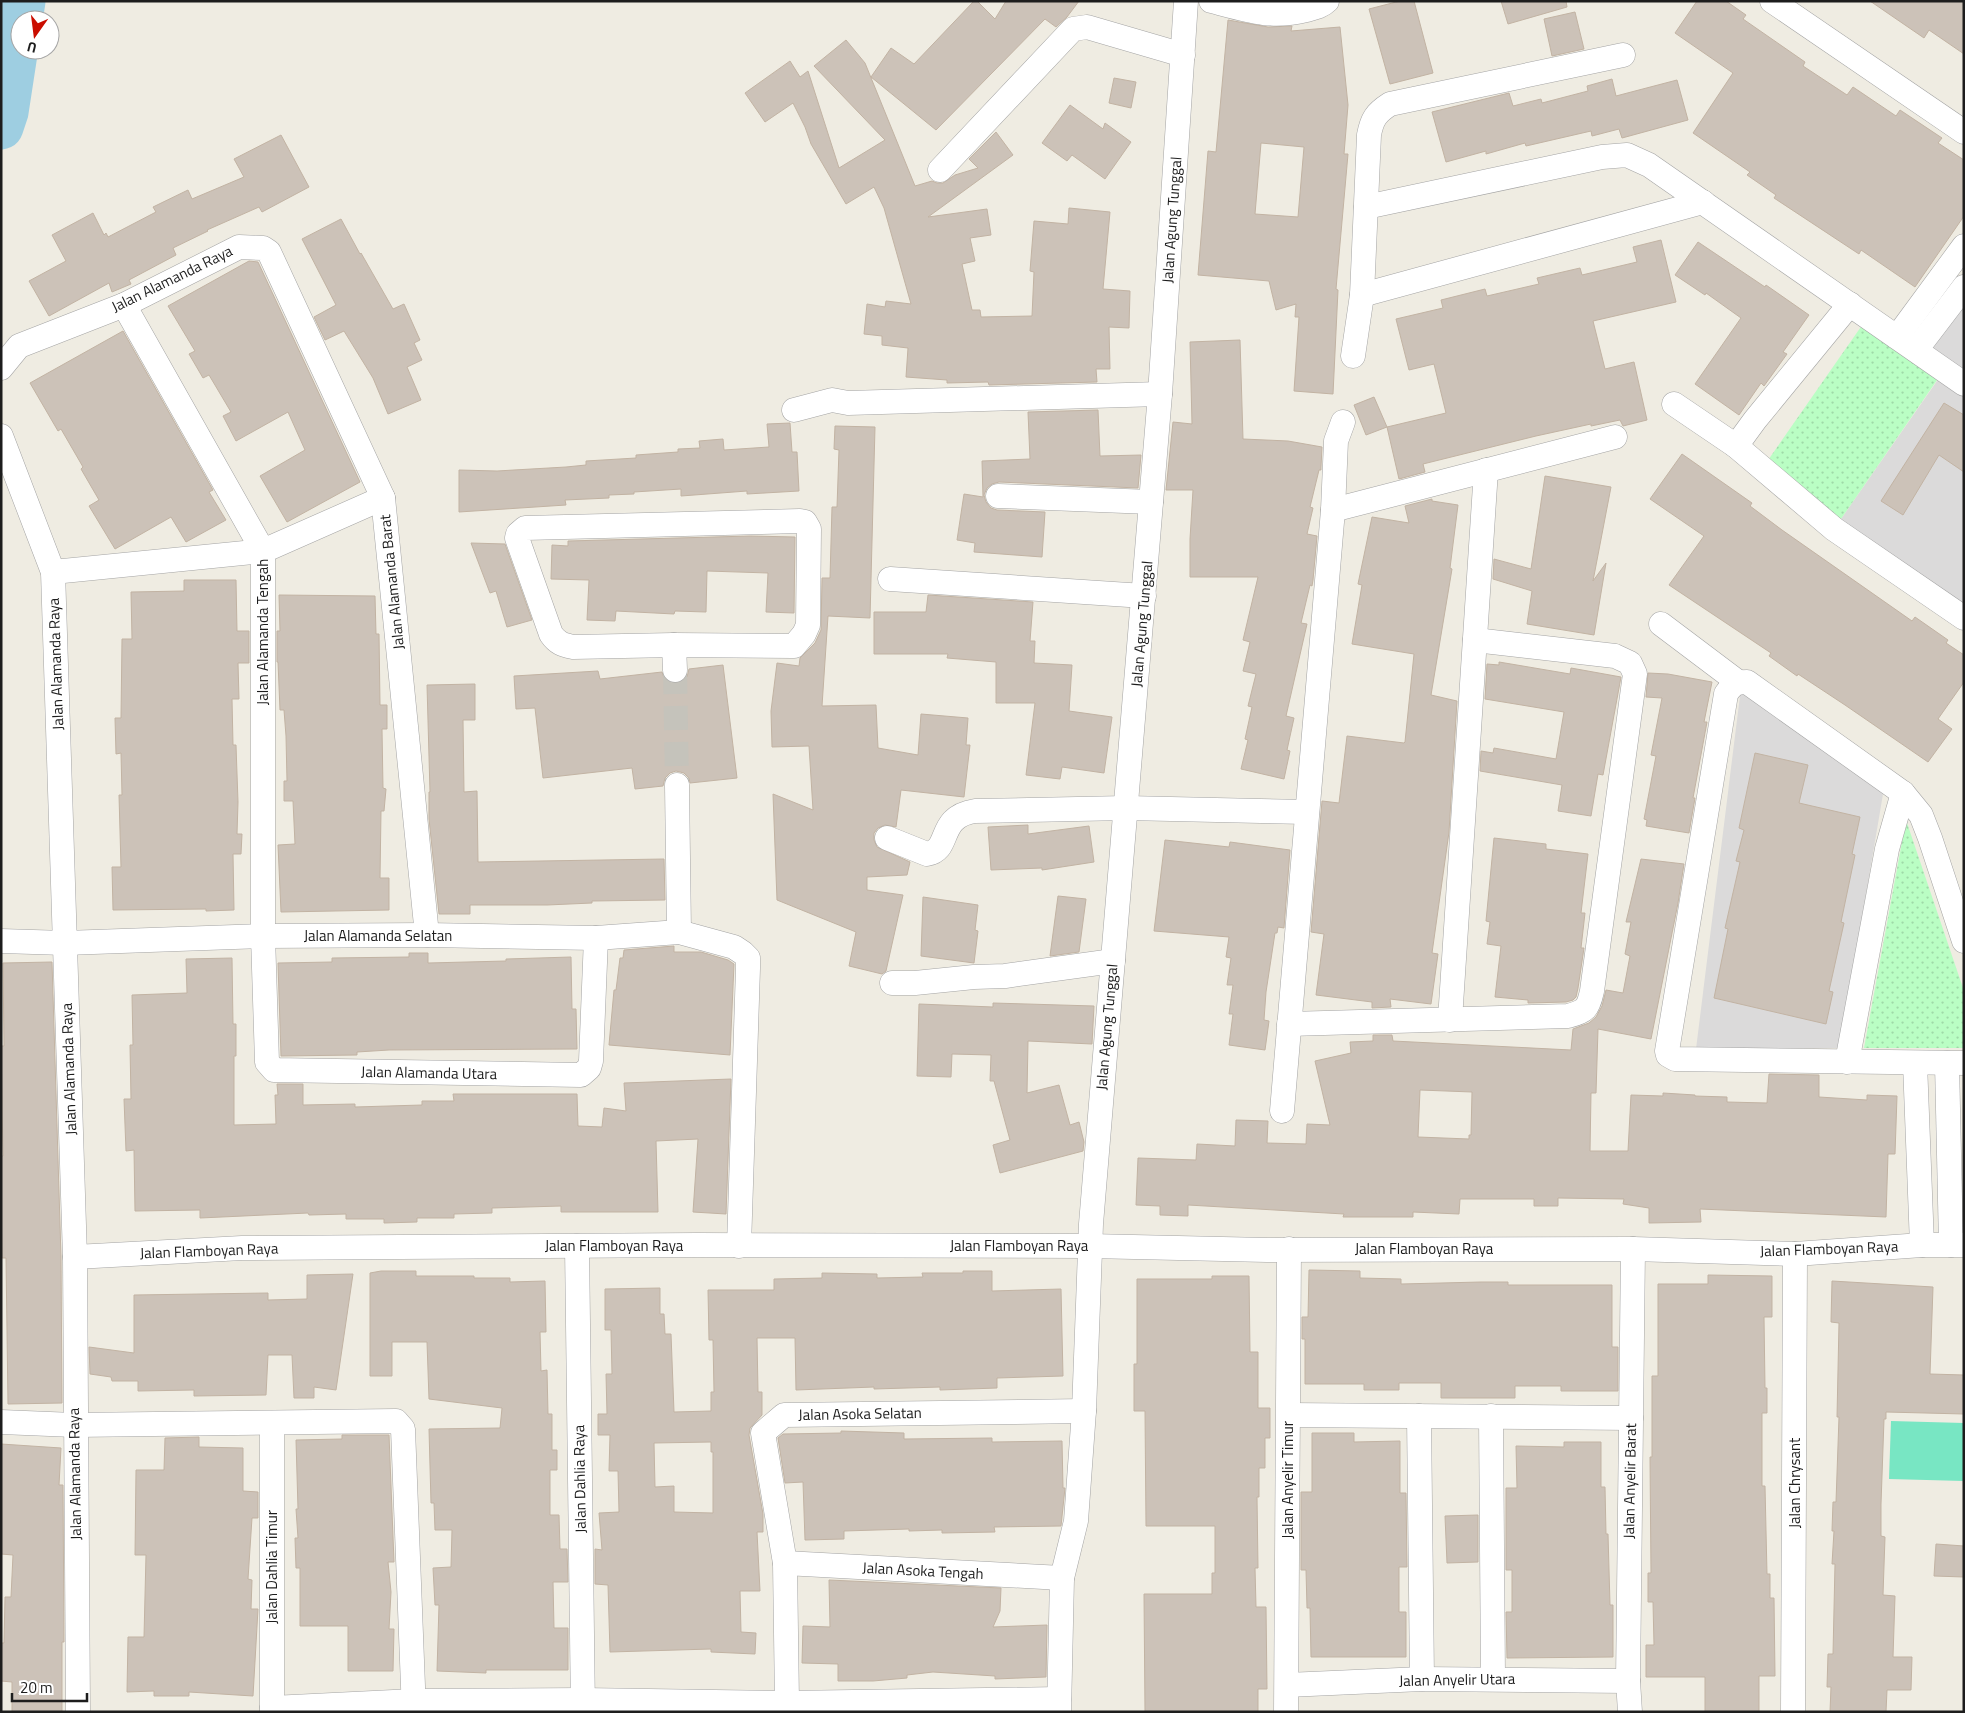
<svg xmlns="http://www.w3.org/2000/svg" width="1965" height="1713" viewBox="0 0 1965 1713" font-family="'Titillium Web',sans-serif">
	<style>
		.residential { fill: #dbdada }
		.park { fill: url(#park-dots) }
		.pitch { fill: #78e6c3 }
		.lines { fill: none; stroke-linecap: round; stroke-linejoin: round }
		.river { stroke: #9ecee1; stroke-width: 45 }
		.building { fill: #ccc2b8; stroke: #c2b3a3; fill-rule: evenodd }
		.street-tunnel { stroke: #c5c3bb; stroke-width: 24; stroke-dasharray: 24 12; stroke-linecap: butt }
		.street-casing { stroke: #a4a4a4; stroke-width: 25 }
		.street { stroke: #fff; stroke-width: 24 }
		.labels { text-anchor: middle; stroke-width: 4.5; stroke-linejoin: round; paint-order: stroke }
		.street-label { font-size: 15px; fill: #1d1d1d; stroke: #fff }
	</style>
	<defs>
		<pattern id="park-dots" width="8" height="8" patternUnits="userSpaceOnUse" patternTransform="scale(1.25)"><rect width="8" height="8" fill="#bafec4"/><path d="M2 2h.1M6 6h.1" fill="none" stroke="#9fd9a8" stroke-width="1.8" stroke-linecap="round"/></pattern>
	</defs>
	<rect width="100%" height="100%" fill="#efece2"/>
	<!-- residential -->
	<g class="residential">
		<path d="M1964,286V618L1834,529L1944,371L1916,350Z"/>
		<path d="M1741,688L1883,794L1840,1048L1696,1049Z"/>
	</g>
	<!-- park -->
	<g class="park">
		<path d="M1865,321L1944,370L1834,529L1757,476Z"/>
		<path d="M1906,820L1964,991V1048H1864Z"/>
	</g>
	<!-- pitch -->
	<path class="pitch" d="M1891,1421L1964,1423V1481L1889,1479Z"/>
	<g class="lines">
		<!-- river -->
		<path class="river" d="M1,127L6,112L23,1"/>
	</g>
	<!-- building -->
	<g class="building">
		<path d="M974,1H977L995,19L1006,1H1079L1067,17L1056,27L1045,19L936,130L871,77L891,48L914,64Z"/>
		<path d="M1400,1H1414L1433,73L1390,84L1369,9Z"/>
		<path d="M1501,1H1566L1567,7L1508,24Z"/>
		<path d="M1697,1H1726L1746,15L1743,19L1805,62L1803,66L1847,95L1853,87L1896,116L1900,110L1942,138L1938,143L1964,160V216L1915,287L1861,250L1859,254L1774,198L1776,195L1747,175L1750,172L1693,133L1733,73L1675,33Z"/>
		<path d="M1870,1H1964V54L1929,30L1924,38Z"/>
		<path d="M1575,12L1584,49L1552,56L1544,19Z"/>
		<path d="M1228,20L1268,27L1292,26L1291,31L1340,27L1348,105L1344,154H1348L1336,289L1338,290L1333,394L1294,391L1299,317H1295L1296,304L1276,310L1269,281L1198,275L1208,151L1216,152ZM1261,143L1304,147L1298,217L1255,214Z"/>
		<path d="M846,40L865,63L915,186L932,181L937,183H943L955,175L978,168L969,159L996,132L1013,155L928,217L987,209L991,235L970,238L975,261L962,264L972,310H980L981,317L1032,316L1034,272L1030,271L1034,221L1068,224L1069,208L1110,212L1103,289L1130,291L1129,328L1109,327L1110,369H1096L1097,382L989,385L988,382L947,383V380L906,377L908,348L882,345V336L864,334L867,304L885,307L886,301L911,304L884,208L874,187L846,204L811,144L805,127L793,103L765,122L745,93L790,61L800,77L808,71L839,168L885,140L814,66Z"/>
		<path d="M1114,78L1136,82L1131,108L1109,103Z"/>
		<path d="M1612,79L1616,96L1677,80L1688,120L1622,138L1619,129L1592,136L1591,131L1526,146L1525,143L1486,154V151L1446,162L1432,112L1509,93L1513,106L1541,99L1542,103L1588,91L1587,86Z"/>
		<path d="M1070,105L1103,129L1105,123L1131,142L1105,179L1072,155L1067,161L1042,143Z"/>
		<path d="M281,135L309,187L262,212L259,207L207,230L208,231L173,248L176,255L129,280L131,284L112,292L109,283L49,316L29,281L66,261L52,235L93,213L104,235L106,233L108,237L156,212L153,207L188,190L192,199L244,177L234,159Z"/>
		<path d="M341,219L360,254L361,253L393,309L404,304L420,340L414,343L422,360L407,367L421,400L388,414L373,378L344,331L325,340L314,317L336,305L302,239Z"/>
		<path d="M1661,240L1676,302L1593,321L1605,369L1634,362L1647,420L1623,426L1620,420L1591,426V424L1536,436L1423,464L1425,472L1399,479L1387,427L1446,413L1434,364L1409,370L1396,319L1443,308L1441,300L1485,289L1487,296L1539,284L1537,278L1580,268L1582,275L1637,262L1633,247Z"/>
		<path d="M1698,242L1765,287L1766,285L1809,315L1783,352L1787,354L1764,386L1761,383L1739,415L1695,384L1741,318L1706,293L1705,295L1675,275Z"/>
		<path d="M249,261L258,262L360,482L287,522L260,476L305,450L288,412L236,441L223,416L231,412L209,375L203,378L189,354L195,351L168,306Z"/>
		<path d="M123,331L213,490L209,492L226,520L186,542L171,517L115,549L89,506L99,500L81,469L83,467L61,429L58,431L30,383Z"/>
		<path d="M1240,340L1243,439L1288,441L1322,447L1321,467V470H1319L1310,507L1313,508L1307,534L1317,536L1313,580L1312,586L1310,585L1301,623L1307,624L1286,716L1294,718L1287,750L1290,751L1284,779L1241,769L1248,740L1245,739L1252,707L1248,706L1256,674L1243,671L1250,642L1243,640L1258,577H1190V539L1193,490H1166L1173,422L1192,424L1190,342Z"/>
		<path d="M1374,397L1387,427L1366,435L1354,405Z"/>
		<path d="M1944,403L1964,415V472L1939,455L1903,515L1881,501Z"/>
		<path d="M1098,410L1100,456L1141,455L1138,488L999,482L992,484L987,488L984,495L986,502L991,508L997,510L1045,512L1042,557L974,552L975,543L957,540L964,494L983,497L982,461L1030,459L1028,412Z"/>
		<path d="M790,423L792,452H797L799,491L747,494V491L681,496V489L634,492V494L609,495V498L565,500L566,505L459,512V470L497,471L566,467L586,465V461L636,458V455L678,452V449L700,448L699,441L723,439L724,450L769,447L767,424Z"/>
		<path d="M835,426L875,427L870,618L828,616L822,706L876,705L878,748L918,755L921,714L968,718L966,745H970L964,797L901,790L896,827L885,825L878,828L874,833V840L877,847L910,862L907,875L867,877V890L903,895L886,971L882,974L849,966L856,932L777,900L773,794L813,810L809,746L772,747L771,711L777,663L799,666L800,658L815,643L821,630L822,578H830L832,507H837L839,450L834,449Z"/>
		<path d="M1682,454L1752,503L1750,506L1782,530L1912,621L1915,617L1948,640L1946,643L1964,655V682L1938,719L1952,729L1928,762L1845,705L1798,674L1797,676L1769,656L1771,653L1669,585L1704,536L1650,499Z"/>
		<path d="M1545,476L1611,487L1593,581L1606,563L1594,635L1527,624L1532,591L1493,579L1494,559L1531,569Z"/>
		<path d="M1432,499V501L1458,505L1450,568L1452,569L1431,695L1457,701L1449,832L1432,953L1438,954L1431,1004L1390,999L1391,1007L1372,1008V1002L1316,995L1324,934L1311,932L1322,801L1339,803L1347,736L1404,743L1405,742L1414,654L1352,644L1362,585L1358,584L1372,517L1409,523L1405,506Z"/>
		<path d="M750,536L795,537L794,613L766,612L768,573L707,571L706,612L675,611L674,614L616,611L615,621L587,620L589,580L551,579L552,545L568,546V541Z"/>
		<path d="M471,543L505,544L532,620L507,627L496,591L490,593Z"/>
		<path d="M184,580H236L237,631H249V663H238L239,699H232L233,745H236L238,802L237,834H242L241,854H233L234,910L206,911V909L113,910L112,867H121L119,795H122L121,753L116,754L115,718H121L122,639H132L131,592L184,591Z"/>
		<path d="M279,595L375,596L376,634H379L380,705H387V729H382L383,788L386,789L384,811H381L380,878H389V910L281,912L278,845L295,844L293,801H284V781H287L286,736L284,710H280L278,662H277V631H280Z"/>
		<path d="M928,595L1033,602L1030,641H1035L1034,663L1072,665L1069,711L1112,717L1104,773L1062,767L1060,779L1026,775L1035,703H996V662L947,658L948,654H874V612H926Z"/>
		<path d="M1499,662L1570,674L1571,668L1621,677L1603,775L1598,774L1591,816L1558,811L1562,785L1480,771L1481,751L1493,753L1494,748L1556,759L1564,712L1485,699L1487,664L1499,665Z"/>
		<path d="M723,665L737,778L690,783L689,778L684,773L676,771L670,773L665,778L663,786L635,789L632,768L543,778L535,708L516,709L514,676L598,671L600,679L662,672L664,678L668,682L676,684L683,681L687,677L689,669Z"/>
		<path d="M1648,673L1668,674L1712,682L1704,722H1707L1693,798H1695L1689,833L1646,826L1647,820L1644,819L1656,756L1651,755L1662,698L1646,697Z"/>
		<path d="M475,684V720H463L464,792L477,791L478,862L664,859L665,900L592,901V903L547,905H470V914H439L429,819V792H430L427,685Z"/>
		<path d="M1755,753L1808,765L1799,803L1860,817L1852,854L1855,855L1841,922L1844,923L1829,991L1833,992L1826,1024L1714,998L1728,929L1725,928L1740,862L1736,861L1744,830L1739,828Z"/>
		<path d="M1028,825V834L1089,826L1094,862L1042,870V868L991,870L988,827Z"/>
		<path d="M1494,838L1546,844V849L1588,854L1581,913H1585L1581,948H1584L1578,988L1576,997L1573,1000L1566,1002L1528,1003V1000L1495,997L1501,946L1487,944L1490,922L1486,921Z"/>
		<path d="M1165,840L1229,847L1230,842L1290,850L1284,928L1278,927L1277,933H1275L1266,992L1264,1020L1269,1021L1265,1050L1229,1045L1233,1014H1229L1233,985H1227L1231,958L1226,957L1229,937L1154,931Z"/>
		<path d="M1641,859L1684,864L1678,903L1651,1039L1598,1029L1596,1093H1591L1590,1151H1628L1631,1095L1663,1096V1093L1695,1095V1096L1727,1097V1102L1767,1103L1769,1074L1819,1075V1097L1867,1100V1095L1897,1096L1895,1154H1888L1886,1217L1700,1209L1701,1222L1649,1223V1208L1623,1204L1624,1199L1558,1198V1206H1534V1199H1460L1459,1214L1413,1212V1217H1343L1344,1214L1188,1205V1216L1160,1215V1206L1136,1205L1138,1158L1196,1160L1197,1144L1235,1146L1236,1120L1268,1121L1267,1143L1306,1144L1307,1124L1330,1125L1315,1061L1351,1053L1350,1042L1373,1041V1035H1392L1393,1041L1571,1050L1573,1029L1589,1023L1596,1017L1602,1006L1606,990L1623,993L1630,956L1625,954L1631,922H1626ZM1420,1090L1472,1092L1471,1135H1469V1139L1418,1137Z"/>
		<path d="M1058,896L1086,899L1079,952L1050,956Z"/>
		<path d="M923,897L978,905L975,930L978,931L974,963L921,956Z"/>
		<path d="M674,946V952H701L728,960L734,964L730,1055L609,1045L614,990H616L620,958H623L624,950Z"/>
		<path d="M409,953H428V963L506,961V959L571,957L572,1009H576L577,1049L389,1050L357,1052V1055L281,1056L278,963L332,962V958L409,957Z"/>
		<path d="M232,958L233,1024H236V1056H234V1125L276,1124L275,1095H278L277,1084H303V1105L355,1104V1107L422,1105V1101H454L453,1094H577L578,1126L602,1127L604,1108L626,1111L624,1083L731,1079L726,1214L693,1212L698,1139L656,1141L658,1212H561V1206L492,1208V1213L454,1214V1218H417V1222L384,1223V1219H346V1214L309,1215L308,1213L200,1218V1210L135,1211L134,1150L126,1151L124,1099H131L130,1045H133L132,995L187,993L186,959Z"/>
		<path d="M52,962L61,1257L62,1403L8,1404L6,1258H2L1,1209V1156H3L1,1046H4L3,963Z"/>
		<path d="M993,1003L1094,1006L1092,1044L1028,1041L1027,1093L1059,1085L1070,1125L1079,1122L1084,1142L1083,1151L1000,1173L993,1145L1010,1140L994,1081H990L991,1055L952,1054L951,1077L917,1076L919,1004L993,1007Z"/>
		<path d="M1309,1270L1360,1271V1278L1401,1279V1284L1481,1282H1508V1285H1612V1347H1618V1391H1561V1386H1515V1398H1441V1383H1399V1390H1364V1384H1305V1339H1302V1317H1308Z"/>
		<path d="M381,1271H416V1276H474V1278H510V1282L545,1281L546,1332H540L541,1371L547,1370L548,1414H552V1450H557V1470H550V1515H559L560,1549H567L568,1582H553L554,1628H568V1670H486V1673L437,1671L439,1605H435L433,1568L451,1567L452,1530H435L434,1503H431L429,1429L500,1428L502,1408L429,1399L427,1342H392V1376H370V1273Z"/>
		<path d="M963,1271H992V1291L1061,1289L1063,1376L997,1378V1388L940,1390V1387L874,1389V1387L796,1390L795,1338H757L758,1392H762V1415L750,1428L749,1435L763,1514V1532H757L760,1591H740L741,1632L756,1633L755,1654L711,1652V1649L610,1652L608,1585L595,1584V1549L602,1550L599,1513L619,1512L618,1471H609L610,1435H598V1414H607L606,1374H612L611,1330H605V1289L660,1288V1314H664L665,1334H671L674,1412L711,1411V1392H714L713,1340H709L708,1290H774V1279L822,1278V1273L877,1274V1278L923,1277L922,1273H963ZM711,1442V1452H713V1513L674,1512V1486L655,1487L654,1443Z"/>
		<path d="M353,1274L336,1390L314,1387V1398H294L292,1355H268L266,1395L194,1396V1390L138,1391V1381H112L111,1377L90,1374L89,1347L134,1353V1295L268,1293V1300L307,1299V1275Z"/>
		<path d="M1708,1275L1772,1276V1317H1764L1765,1388H1767V1413H1762V1486H1765L1767,1574H1770V1598H1774L1775,1676H1759V1712H1705V1677H1646V1645H1654L1653,1602H1648V1573H1651L1650,1457H1652V1376H1658V1284H1708Z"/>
		<path d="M1212,1276H1249L1250,1352H1258V1408H1270V1438H1265V1468H1259V1497H1257L1258,1568H1255L1256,1607H1266L1267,1689H1258V1712H1145L1144,1594H1212V1573H1215V1526H1146L1145,1411H1134V1364H1137V1279H1212Z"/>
		<path d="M1832,1281L1933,1287L1930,1374L1964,1375V1414L1886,1412V1419H1884L1881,1504V1536L1885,1537L1883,1595L1895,1596L1893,1657H1912L1911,1690H1887L1886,1712H1830L1831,1687H1827L1828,1654H1833L1835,1564H1832L1834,1531H1832L1833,1502H1836L1839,1417H1837L1839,1323L1831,1322Z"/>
		<path d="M841,1431L904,1433V1439L992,1438V1442L1062,1441L1063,1488H1065L1061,1526L994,1527L995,1532L942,1533V1530L909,1531V1529L844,1531V1539L805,1540L803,1482L785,1483L778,1438L783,1434L841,1433Z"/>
		<path d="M1312,1433H1354V1442L1400,1441V1493H1406L1407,1567H1399V1612H1406V1657H1311L1310,1608H1307L1306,1570H1301V1492H1312Z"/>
		<path d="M342,1435H389L394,1562H388L391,1592L389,1629H394L393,1671H348V1626H300V1568H296L295,1538H298L296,1509H298L296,1440L342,1439Z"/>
		<path d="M199,1437V1447L243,1448V1491L258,1492V1518H252L248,1579L252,1580L251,1609H258L253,1696L189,1692V1696H154V1691L127,1692L128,1637H144L146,1555H135L136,1470H164L165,1438Z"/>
		<path d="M1564,1442H1601V1487H1605L1606,1534H1608L1610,1605H1613V1657L1507,1658L1506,1612H1512V1570H1506V1488H1517L1516,1446L1564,1447Z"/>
		<path d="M1,1444L61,1448L59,1485H63L64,1642H62V1712H12V1682L1,1681V1643H4L5,1597H11L13,1555L1,1554Z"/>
		<path d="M1478,1515V1562L1447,1563L1445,1516Z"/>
		<path d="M1936,1544L1964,1546V1577L1934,1576Z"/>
		<path d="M829,1580L1001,1588L1000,1611L993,1627L1047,1625L1046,1677L995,1679V1676L933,1672L907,1675V1678L873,1681H838V1664L802,1663L803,1626L830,1627Z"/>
	</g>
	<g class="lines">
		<!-- street-tunnel -->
		<path class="street-tunnel" d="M675,670L677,785"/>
		<defs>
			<g id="street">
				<path d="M1211,1C1246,10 1270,19 1306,10C1314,8 1321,7 1327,1"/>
				<path d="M1772,1L1964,132"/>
				<path d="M940,170L1073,29L1087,27L1183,55"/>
				<path d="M1366,207L1602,157L1627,155L1649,165L1964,384"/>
				<path d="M1362,295L1703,202"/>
				<path d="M124,305L263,551V936L267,1062L274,1070L581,1075L589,1068L591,1061L596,938"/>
				<path d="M1897,337L1964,246"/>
				<path d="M1916,350L1964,287"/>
				<path d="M1353,356L1362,295L1369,135C1372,119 1376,113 1390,104L1623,55"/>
				<path d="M1,368L19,346L124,305L239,247L263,248L269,252L383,498L427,935"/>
				<path d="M1674,404L1736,446L1834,529L1964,618"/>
				<path d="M794,410L832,400L848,403L1160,394"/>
				<path d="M1,436L53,572L75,1257L78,1712"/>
				<path d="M1736,446L1755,420L1850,304"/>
				<path d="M998,496L1151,502"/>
				<path d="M1333,510L1615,437"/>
				<path d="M800,521L805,522L809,529L808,625L804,634L794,646L674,645L573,647C563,645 557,643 551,634L517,538L518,534L525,528Z"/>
				<path d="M53,572L263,551L383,498"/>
				<path d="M890,579L1144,596"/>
				<path d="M1661,624L1738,682"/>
				<path d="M674,645L675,670"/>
				<path d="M677,785L679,932"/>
				<path d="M887,838L927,854C952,850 936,817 975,811L1126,808L1307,812"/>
				<path d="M1,941L65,943L263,936L427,935L596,938L679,932L734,947L743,953L748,958V968L739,1246"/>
				<path d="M1964,941L1930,838L1921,815L1903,793L1747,682C1735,682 1732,685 1726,694L1667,1051L1668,1055L1675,1059L1964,1063"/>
				<path d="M892,983H915L974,977L1005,976L1113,961"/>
				<path d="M1450,1020L1486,470"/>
				<path d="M1289,1024L1568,1016C1586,1011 1588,1009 1592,991L1635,674L1630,663L1615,656L1475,640"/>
				<path d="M1847,1062L1887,849L1903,793"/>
				<path d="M1915,1063L1922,1245"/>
				<path d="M1947,1063L1951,1245"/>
				<path d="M1282,1111L1333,510L1336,441L1343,422"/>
				<path d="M577,1246L583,1712"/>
				<path d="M75,1257L242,1248L697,1245L1089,1246L1267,1250L1633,1249L1795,1254L1922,1245H1964"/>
				<path d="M1289,1415L1631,1418"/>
				<path d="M1419,1416L1422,1679"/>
				<path d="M1491,1416L1493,1678"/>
				<path d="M1,1422L74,1425L396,1421L403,1429L414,1712"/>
				<path d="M785,1563L1062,1578"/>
				<path d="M1287,1685L1422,1679L1628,1681"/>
				<path d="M787,1703L785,1563L763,1433L784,1415L1084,1411"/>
				<path d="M272,1708L414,1701L583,1700L787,1703L1059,1699"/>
				<path d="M272,1712V1423"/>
				<path d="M1059,1712L1062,1578L1076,1521L1084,1411L1091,1224L1160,394L1186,1"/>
				<path d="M1286,1712L1289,1249"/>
				<path d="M1630,1712L1628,1681L1633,1249"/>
				<path d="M1793,1712L1795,1254"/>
			</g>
		</defs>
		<!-- street casing -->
		<use href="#street" class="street-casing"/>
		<!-- street -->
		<use href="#street" class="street"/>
	</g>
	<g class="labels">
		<!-- street labels -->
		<g class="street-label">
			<text transform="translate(1172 220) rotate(-86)" y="5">Jalan Agung Tunggal</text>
			<text transform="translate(172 279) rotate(-26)" y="5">Jalan Alamanda Raya</text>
			<text transform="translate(392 582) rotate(-96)" y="5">Jalan Alamanda Barat</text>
			<text transform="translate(1142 624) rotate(-85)" y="5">Jalan Agung Tunggal</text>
			<text transform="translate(263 632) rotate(-90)" y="5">Jalan Alamanda Tengah</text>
			<text transform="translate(56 664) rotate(-92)" y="5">Jalan Alamanda Raya</text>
			<text x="378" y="941">Jalan Alamanda Selatan</text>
			<text transform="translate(1107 1027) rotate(-85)" y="5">Jalan Agung Tunggal</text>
			<text transform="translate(69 1069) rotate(-92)" y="5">Jalan Alamanda Raya</text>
			<text transform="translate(429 1073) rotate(1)" y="5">Jalan Alamanda Utara</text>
			<text x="614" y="1251">Jalan Flamboyan Raya</text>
			<text x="1019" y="1251">Jalan Flamboyan Raya</text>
			<text x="1424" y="1254">Jalan Flamboyan Raya</text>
			<text transform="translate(1829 1249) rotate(-2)" y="5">Jalan Flamboyan Raya</text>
			<text transform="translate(209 1251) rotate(-2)" y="5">Jalan Flamboyan Raya</text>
			<text transform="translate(860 1414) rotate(-1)" y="5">Jalan Asoka Selatan</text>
			<text transform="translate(75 1474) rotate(-91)" y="5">Jalan Alamanda Raya</text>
			<text transform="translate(580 1479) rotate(-91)" y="5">Jalan Dahlia Raya</text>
			<text transform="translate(1288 1480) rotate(-90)" y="5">Jalan Anyelir Timur</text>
			<text transform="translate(1630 1481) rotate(-89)" y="5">Jalan Anyelir Barat</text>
			<text transform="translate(1795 1483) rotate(-90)" y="5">Jalan Chrysant</text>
			<text transform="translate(272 1567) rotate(-90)" y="5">Jalan Dahlia Timur</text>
			<text transform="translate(923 1571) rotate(3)" y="5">Jalan Asoka Tengah</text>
			<text transform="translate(1457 1680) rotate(-1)" y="5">Jalan Anyelir Utara</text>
		</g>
	</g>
	<!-- border -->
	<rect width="1965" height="1713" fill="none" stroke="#1d1d1d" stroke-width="5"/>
	<!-- north arrow -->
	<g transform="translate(35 35) rotate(194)"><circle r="24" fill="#ffffff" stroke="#a5a5a5"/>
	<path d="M0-4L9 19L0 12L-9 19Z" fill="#ca0d00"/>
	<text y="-8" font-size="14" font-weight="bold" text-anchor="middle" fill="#1d1d1d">U</text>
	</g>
	<!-- scale -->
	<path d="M12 1693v8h75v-8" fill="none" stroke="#1d1d1d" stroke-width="2.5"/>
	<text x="20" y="1693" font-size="15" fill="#1d1d1d" stroke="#ffffff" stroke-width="4" paint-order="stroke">20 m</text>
</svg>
